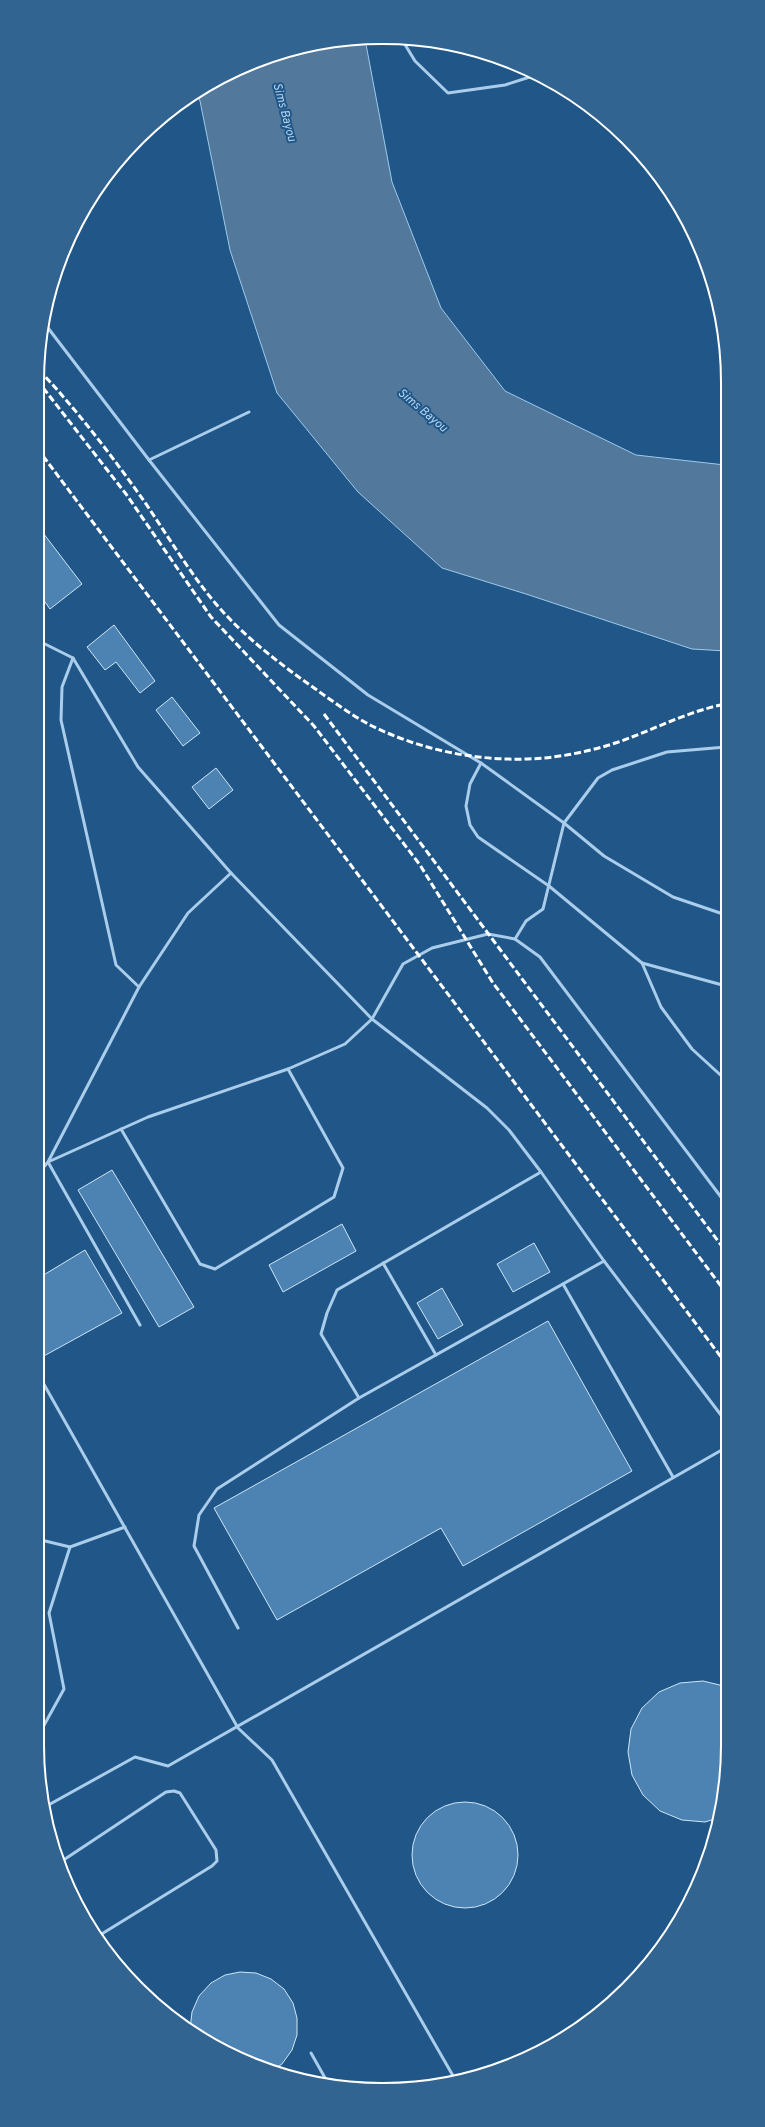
<svg xmlns="http://www.w3.org/2000/svg" width="765" height="2127" viewBox="0 0 765 2127" font-family="Overpass,sans-serif">
	<style>
		.water { fill: #52799c; stroke: #9dcaec }
		.building { fill: #4c83b2; stroke: #cfe5f8 }
		.lines { fill: none; stroke-linecap: round; stroke-linejoin: round }
		.lane { stroke: #aacdeb; stroke-width: 3 }
		.rail { stroke: #fff; stroke-width: 3; stroke-dasharray: 7 3; stroke-linecap: butt }
		.labels { text-anchor: middle; stroke-width: 4; stroke-linejoin: round; paint-order: stroke }
		.water-label { font-size: 12px; font-style: italic; fill: #b6d7f2; stroke: #205788 }
		.rim { fill: none; stroke: #fff; stroke-width: 2 }
	</style>
	<rect width="100%" height="100%" fill="#205788"/>
	<!-- water -->
	<path class="water" d="M365,39L392,182L441,308L505,391L636,455L725,465L726,651L692,649L526,594L442,568L358,492L277,393L230,250L200,101L196,93C243,60 309,41 365,39Z"/>
	<!-- building -->
	<g class="building">
		<path d="M37,525L82,584L50,609L37,591Z"/>
		<path d="M114,625L155,681L140,693L116,662L105,670L87,647Z"/>
		<path d="M172,697L200,733L183,746L156,710Z"/>
		<path d="M216,768L233,790L209,809L192,787Z"/>
		<path d="M112,1170L194,1307L159,1327L78,1190Z"/>
		<path d="M342,1224L356,1251L283,1292L269,1265Z"/>
		<path d="M534,1243L550,1272L513,1292L497,1264Z"/>
		<path d="M85,1250L122,1313L42,1357L37,1348V1279Z"/>
		<path d="M442,1288L463,1325L438,1339L417,1303Z"/>
		<path d="M548,1321L632,1471L463,1566L441,1528L277,1620L214,1508Z"/>
		<path d="M703,1681L728,1687V1744L718,1818L705,1822L682,1820L660,1811L643,1795L632,1775L628,1752L631,1729L642,1708L659,1692L680,1683Z"/>
		<circle cx="465" cy="1855" r="53"/>
		<path d="M240,1972L256,1973L271,1979L284,1989L293,2003L297,2018V2035L292,2050L282,2064L276,2068L229,2054L190,2030L192,2012L199,1996L211,1983L225,1975Z"/>
	</g>
	<g class="lines">
		<!-- lane -->
		<g class="lane">
			<path d="M401,38L415,61L448,93L505,85L536,75"/>
			<path d="M45,324L149,460L279,625L368,695L481,763L564,823L604,856L673,897L726,915"/>
			<path d="M149,460L249,412"/>
			<path d="M37,640L73,658L138,767L231,873L372,1019L487,1108L509,1130L541,1172L604,1261L727,1423"/>
			<path d="M73,658L62,687L61,720L116,965L139,987"/>
			<path d="M481,763L470,784L466,806L470,825L478,837L549,886L642,963L726,986"/>
			<path d="M515,939L526,921L543,909L564,823L598,778L612,770L667,752L726,747"/>
			<path d="M642,963L661,1007L692,1049L727,1081"/>
			<path d="M121,1129L200,1264L215,1269L334,1197L343,1168L288,1069"/>
			<path d="M37,1175L48,1162L148,1117L288,1069L345,1044L372,1019L403,964L432,948L488,934L515,939L540,957L727,1205"/>
			<path d="M383,1263L436,1355"/>
			<path d="M563,1284L673,1477"/>
			<path d="M140,1325L48,1162L139,987L188,913L231,873"/>
			<path d="M37,1372L238,1728L272,1760L456,2081"/>
			<path d="M359,1398L321,1334L327,1313L337,1290L541,1172"/>
			<path d="M37,1539L70,1547L125,1527"/>
			<path d="M238,1628L194,1546L199,1515L217,1489L359,1398L604,1261"/>
			<path d="M37,1738L64,1689L49,1613L70,1547"/>
			<path d="M43,1808L135,1757L168,1766L727,1447"/>
			<path d="M59,1863L166,1792L174,1791L180,1793L216,1850L217,1861L212,1866L100,1935"/>
			<path d="M311,2053L329,2085"/>
		</g>
		<!-- rail -->
		<g class="rail">
			<path d="M39,370C77,410 112,456 144,501C168,536 189,572 216,604C241,633 270,656 300,678C323,694 347,713 372,726C425,752 486,763 544,758C574,755 604,748 632,737C663,725 693,710 726,704"/>
			<path d="M37,380L126,494L211,617L314,726L420,865L493,983L727,1294"/>
			<path d="M37,448L727,1365"/>
			<path d="M324,714L727,1253"/>
		</g>
	</g>
	<g class="labels">
		<!-- water labels -->
		<g class="water-label">
			<text transform="translate(285 112) rotate(75)" y="4">Sims Bayou</text>
			<text transform="translate(423 410) rotate(40)" y="4">Sims Bayou</text>
		</g>
	</g>
	<!-- crop -->
	<path d="M0 0H765V2127H0ZM382 44H383A338 338 0 0 1 721 382V1745A338 338 0 0 1 383 2083H382A338 338 0 0 1 44 1745V382A338 338 0 0 1 382 44Z" fill="#326492" fill-rule="evenodd"/>
	<path class="rim" d="M382 44H383A338 338 0 0 1 721 382V1745A338 338 0 0 1 383 2083H382A338 338 0 0 1 44 1745V382A338 338 0 0 1 382 44Z"/>
</svg>
